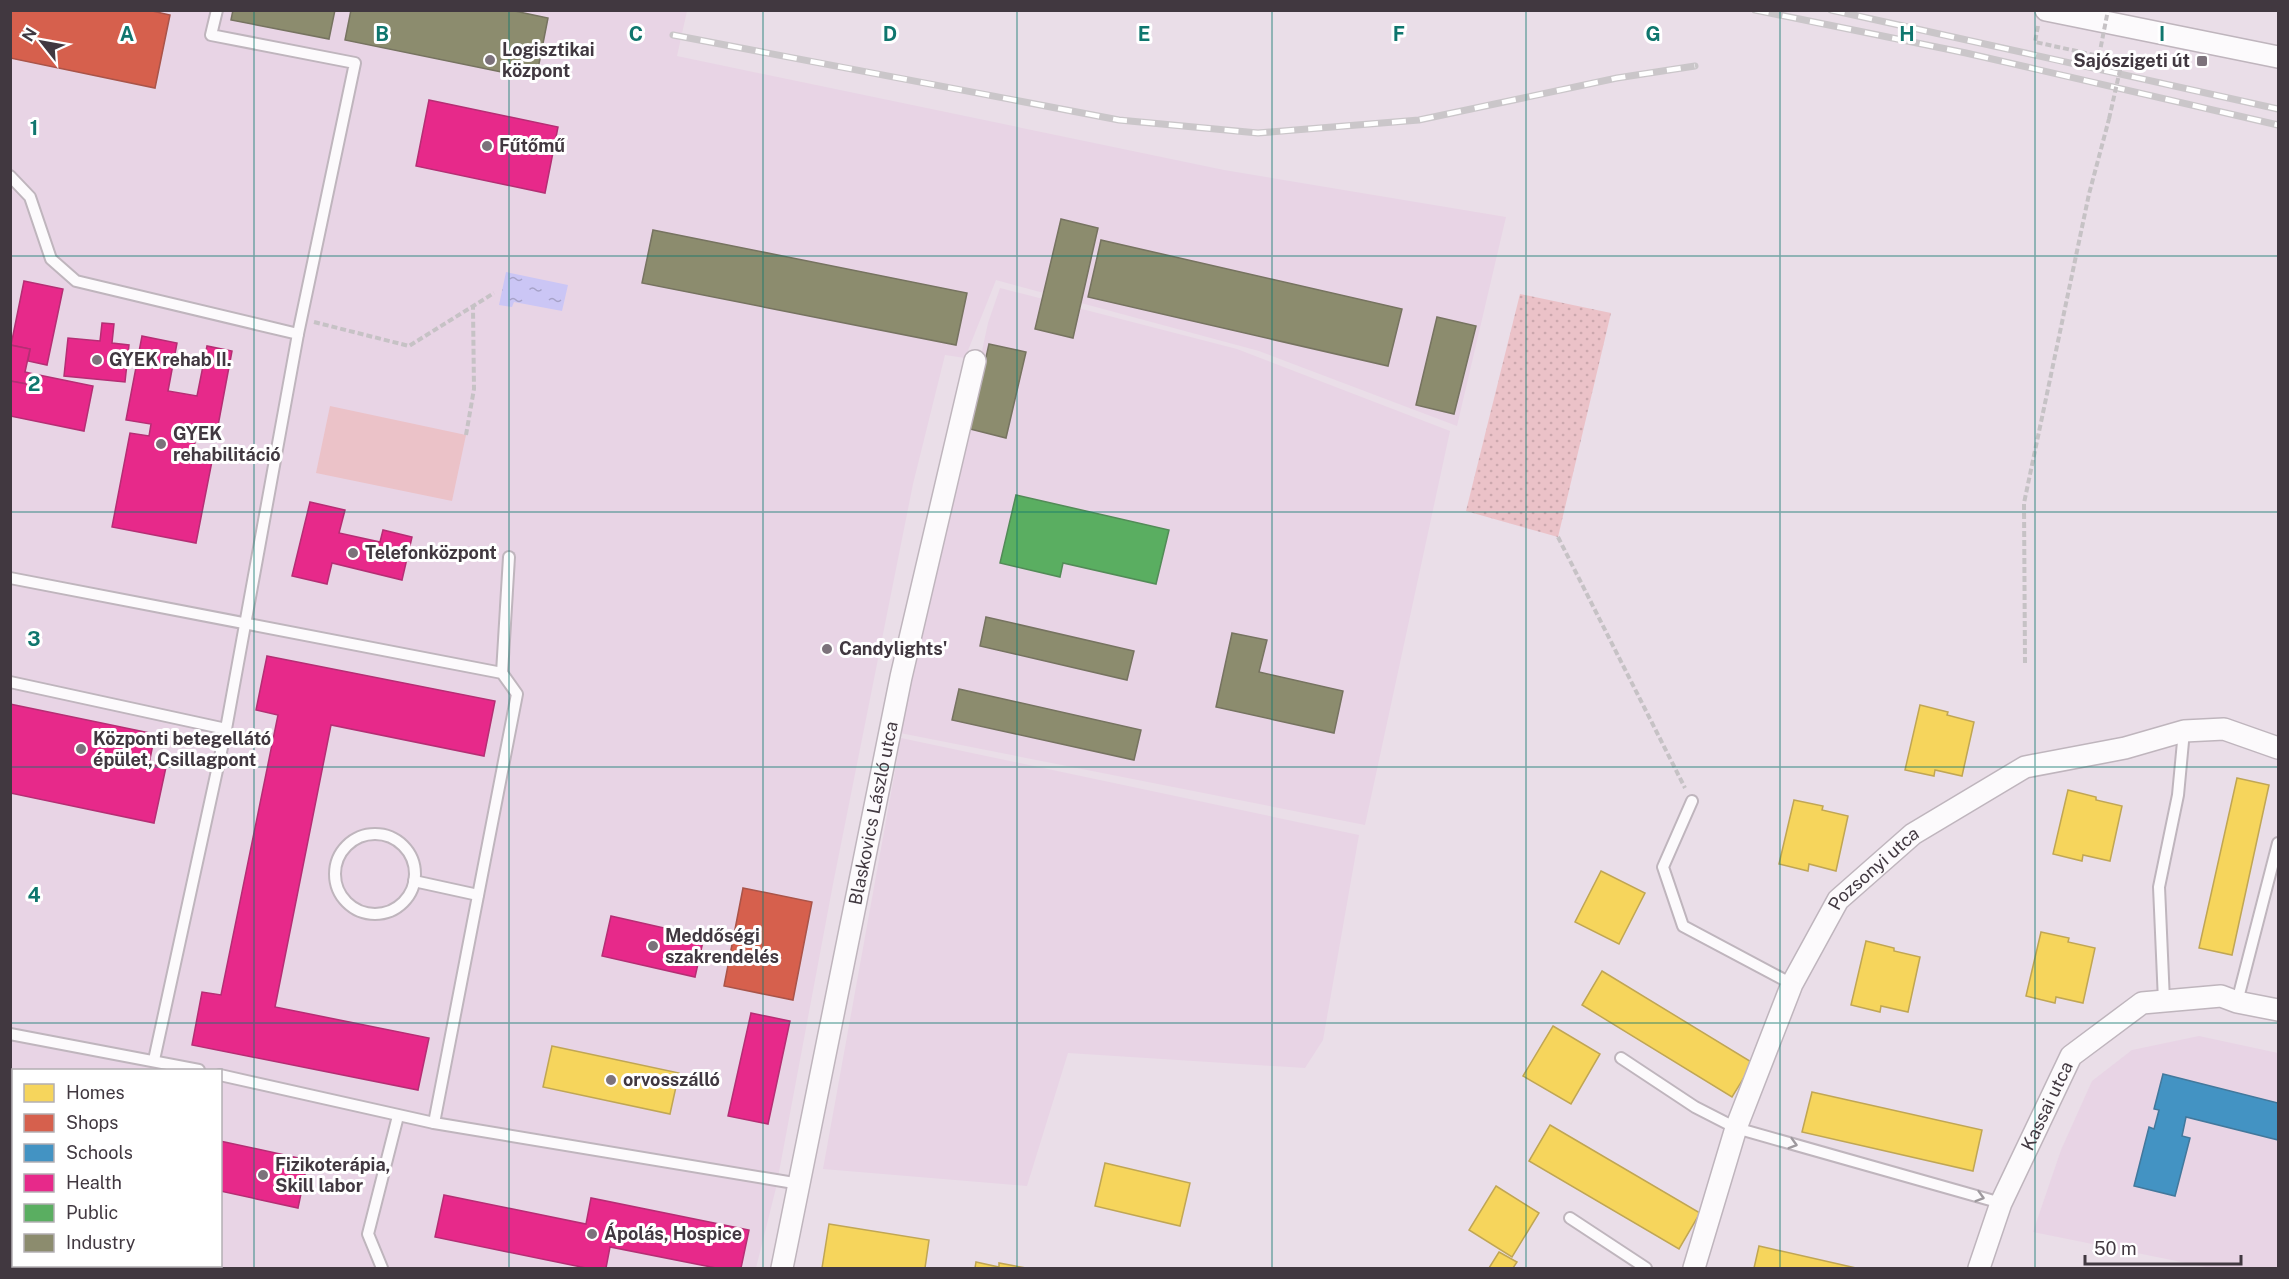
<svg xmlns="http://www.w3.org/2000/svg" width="2289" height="1279" viewBox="0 0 2289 1279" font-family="'Public Sans',sans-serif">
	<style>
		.built { fill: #e8d4e5; fill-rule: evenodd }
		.green { fill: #ebc2c8 }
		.park { fill: url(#park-dots) }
		.water { fill: url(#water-ripples) }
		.homes { fill: #f6d55c; stroke: #c0a654; stroke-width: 1.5 }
		.shops { fill: #d6604d; stroke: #a95449; stroke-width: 1.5 }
		.schools { fill: #4393c3; stroke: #42789c; stroke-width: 1.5 }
		.health { fill: #e7298a; stroke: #b52e74; stroke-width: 1.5 }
		.public { fill: #5aae61; stroke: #528b57; stroke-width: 1.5 }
		.industry { fill: #8c8c6e; stroke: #767360; stroke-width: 1.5 }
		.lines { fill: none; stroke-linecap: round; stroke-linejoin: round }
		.service-casing { stroke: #bfb5bd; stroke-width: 14 }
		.minor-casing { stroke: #bfb5bd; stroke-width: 24 }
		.path { stroke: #c6c2c5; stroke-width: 4; stroke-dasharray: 6 3; stroke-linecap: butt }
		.service { stroke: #fcfafc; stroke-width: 10 }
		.minor { stroke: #fcfafc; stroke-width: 21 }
		.rail-casing { stroke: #cac6c9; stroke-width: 7 }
		.rail { stroke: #fff; stroke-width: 4.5; stroke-dasharray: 14; stroke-linecap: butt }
		.path-bridge { stroke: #c6c2c5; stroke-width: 4; stroke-dasharray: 6 3; stroke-linecap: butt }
		.oneway { stroke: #9e999e }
		.grid { fill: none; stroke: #0f766e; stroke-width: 1.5; stroke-opacity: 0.55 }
		.poi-dot { fill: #7c727b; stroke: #fff; stroke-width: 2 }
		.labels { text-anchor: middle; stroke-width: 6; stroke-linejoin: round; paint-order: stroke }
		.poi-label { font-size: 18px; font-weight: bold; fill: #413840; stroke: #fff; text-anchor: start }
		.street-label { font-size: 18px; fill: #413840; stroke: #fff }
		.grid-label { font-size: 20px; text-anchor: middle; font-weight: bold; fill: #0f766e; stroke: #fff; stroke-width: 6; stroke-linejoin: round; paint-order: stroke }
	</style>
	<defs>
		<pattern id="park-dots" width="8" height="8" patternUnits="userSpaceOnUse" patternTransform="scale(1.5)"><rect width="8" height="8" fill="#ebc2c8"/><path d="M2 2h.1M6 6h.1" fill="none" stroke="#cba7ad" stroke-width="1.8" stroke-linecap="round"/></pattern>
		<pattern id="water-ripples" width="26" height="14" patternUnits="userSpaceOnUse" patternTransform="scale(1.5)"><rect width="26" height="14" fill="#cbc6f5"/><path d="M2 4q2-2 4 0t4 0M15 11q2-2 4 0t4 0" fill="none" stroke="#a6a2c8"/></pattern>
	</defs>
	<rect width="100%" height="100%" fill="#eadee8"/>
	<!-- built -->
	<g class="built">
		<path d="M10,11H687L677,56L1224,170L1506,217L1457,426L1259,351L996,280L965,358L945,355L913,484L833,884L776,1188L756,1268H11ZM14,1070H220V1266H14Z"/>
		<path d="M1000,288L1237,349L1450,431L1365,825L900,733L988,323Z"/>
		<path d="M901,738L1359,835L1323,1040L1305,1068L1068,1053L1027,1186L823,1169Z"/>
		<path d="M2199,1036L2278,1053V1268H2211L2033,1232L2061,1150L2092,1081L2132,1050Z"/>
	</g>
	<!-- green -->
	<path class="green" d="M330,406L466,435L452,501L316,473Z"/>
	<!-- park -->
	<path class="park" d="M1520,294L1611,313L1558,537L1466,511Z"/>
	<!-- water -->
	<path class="water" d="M506,272L568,285L562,311L514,302L512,307L499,305Z"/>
	<!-- homes -->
	<g class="homes">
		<path d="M1920,705L1948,712L1947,715L1974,722L1962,776L1935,770L1934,776L1905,770Z"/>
		<path d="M2237,778L2269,785L2232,955L2199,948Z"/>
		<path d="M2068,790L2096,797V800L2122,806L2110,861L2083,855L2082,861L2053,854Z"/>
		<path d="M1794,800L1823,806L1822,810L1848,816L1836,871L1809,864L1808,871L1779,864Z"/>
		<path d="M1601,871L1645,893L1619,944L1575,922Z"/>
		<path d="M2041,932L2069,938L2068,942L2095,948L2083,1003L2056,997L2055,1003L2026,996Z"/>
		<path d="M1866,941L1894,948V951L1920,957L1908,1012L1881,1006L1880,1012L1851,1005Z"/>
		<path d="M1602,971L1753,1063L1732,1097L1582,1005Z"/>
		<path d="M1553,1026L1600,1054L1571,1104L1523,1076Z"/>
		<path d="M552,1046L679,1073L670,1114L543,1087Z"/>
		<path d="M1812,1092L1982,1130L1973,1171L1802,1132Z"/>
		<path d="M1550,1125L1700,1213L1679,1249L1529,1161Z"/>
		<path d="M1105,1163L1190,1183L1180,1226L1095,1206Z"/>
		<path d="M1496,1186L1539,1213L1512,1257L1469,1230Z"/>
		<path d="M829,1224L929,1240L925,1268H822Z"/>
		<path d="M1759,1246L1856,1268H1754Z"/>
		<path d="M1499,1252L1517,1262L1513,1268H1489Z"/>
		<path d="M976,1262L999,1267V1263L1026,1268H975Z"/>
	</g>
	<!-- shops -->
	<g class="shops">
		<path d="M10,10H148L170,15L155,88L10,58Z"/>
		<path d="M743,888L812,902L793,1000L724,986Z"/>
	</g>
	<!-- schools -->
	<path class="schools" d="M2163,1074L2278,1103V1140L2186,1117L2182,1136L2190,1138L2175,1196L2134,1186L2149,1127L2154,1129L2159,1110L2154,1109Z"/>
	<!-- health -->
	<g class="health">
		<path d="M429,100L558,127L545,193L416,166Z"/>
		<path d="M24,281L63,289L47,365L28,361L30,349L11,345Z"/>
		<path d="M102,323L114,324L112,343L129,345L125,382L64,376L68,338L100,341Z"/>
		<path d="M142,336L177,343L168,391L197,396L207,346L232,351L217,431L198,427L193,452L213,456L196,543L112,527L130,433L149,436L151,424L126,420Z"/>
		<path d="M10,345L30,349L25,372L34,374L32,385L10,381Z"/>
		<path d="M34,374L93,386L84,431L10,416V381L32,385Z"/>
		<path d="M310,502L345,510L339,533L380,542L383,530L412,537L402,580L332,563L327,584L292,576Z"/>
		<path d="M267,656L495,701L484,756L331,725L275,1007L429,1038L418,1090L192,1045L202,992L221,995L278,715L256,710Z"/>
		<path d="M10,704L155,734L149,764L166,767L154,823L10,793Z"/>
		<path d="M611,916L704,937L695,977L602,956Z"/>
		<path d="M751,1013L790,1021L768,1124L728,1116Z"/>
		<path d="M220,1141L308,1160L298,1208L220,1191Z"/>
		<path d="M444,1195L586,1224L591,1198L749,1230L741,1268H716L610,1247L606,1268H586L435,1237Z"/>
	</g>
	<!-- public -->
	<path class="public" d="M1016,495L1169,530L1156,584L1063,563L1060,577L1000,563Z"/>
	<!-- industry -->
	<g class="industry">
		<path d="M233,10H335L329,39L231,20Z"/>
		<path d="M351,10H510L548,18L536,79L345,40Z"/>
		<path d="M1061,219L1098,228L1073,338L1035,329Z"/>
		<path d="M653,230L967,293L956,345L642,283Z"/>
		<path d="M1101,240L1402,309L1388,366L1088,297Z"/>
		<path d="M1437,317L1476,326L1454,414L1416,405Z"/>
		<path d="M989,344L1026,352L1006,438L970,429Z"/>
		<path d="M986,617L1134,651L1127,680L980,646Z"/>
		<path d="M1232,633L1267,640L1259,672L1343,691L1334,733L1216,707Z"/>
		<path d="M959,689L1141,730L1134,760L952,720Z"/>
	</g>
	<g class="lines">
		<defs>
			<g id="service">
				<path d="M10,176L30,197L51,259L76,281L298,334"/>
				<path d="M10,578L502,673L517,694L434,1123"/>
				<path d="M502,673L509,557"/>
				<path d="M10,682L226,729"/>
				<path d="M1692,801L1663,867L1683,926L1792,984"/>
				<circle cx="375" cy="874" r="40"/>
				<path d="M414,881L478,895"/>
				<path d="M2164,1001L2159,887L2178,795L2184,731"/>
				<path d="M2237,1002L2278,843"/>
				<path d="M10,1034L199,1070"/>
				<path d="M1621,1058L1695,1107L1736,1128L2001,1203"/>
				<path d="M154,1060L226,729L298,334L355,63L211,35L217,10"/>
				<path d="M220,1075L434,1123L800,1184"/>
				<path d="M1570,1218L1646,1268"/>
				<path d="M382,1268L368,1234L398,1116"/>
			</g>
			<g id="minor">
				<path d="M2046,10L2278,57"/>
				<path id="s1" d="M782,1268L901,677L975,361"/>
				<path id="s2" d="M1694,1268L1736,1128L1792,984L1838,900L1913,834L2025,767L2125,748L2184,731L2224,729L2278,748"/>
				<path id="s3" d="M1979,1268L2001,1203L2071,1056L2142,1003L2221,996L2237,1002L2278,1010"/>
			</g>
		</defs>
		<!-- service casing -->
		<use href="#service" class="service-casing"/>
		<!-- minor casing -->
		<use href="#minor" class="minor-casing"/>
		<!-- path -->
		<g class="path">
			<path d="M2038,26L2035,42L2122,61"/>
			<path d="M314,322L409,346L494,293"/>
			<path d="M466,435L474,389L473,307"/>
			<path d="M1558,537L1685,788"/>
			<path d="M2025,663L2024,503L2089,194L2109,119"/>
		</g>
		<!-- service -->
		<use href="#service" class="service"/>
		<!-- minor -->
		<use href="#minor" class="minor"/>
		<defs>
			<g id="rail">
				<path d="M1755,10L1966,53L2278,125"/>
				<path d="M1831,10L2278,109"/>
				<path d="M673,35L1119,120L1258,133L1419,120L1617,78L1695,66"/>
			</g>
		</defs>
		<!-- rail casing -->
		<use href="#rail" class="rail-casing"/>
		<!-- rail -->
		<use href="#rail" class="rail"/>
		<!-- path-bridge -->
		<g class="path-bridge">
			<path d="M2099,56L2108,10"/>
			<path d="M2109,119L2122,61"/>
		</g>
	</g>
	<!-- one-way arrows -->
	<defs><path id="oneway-chevron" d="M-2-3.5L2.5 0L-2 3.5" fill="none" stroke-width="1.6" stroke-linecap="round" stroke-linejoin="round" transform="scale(1.5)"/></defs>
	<g class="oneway">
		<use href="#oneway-chevron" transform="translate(1793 1144) rotate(16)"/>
		<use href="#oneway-chevron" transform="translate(1980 1197) rotate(16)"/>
	</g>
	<!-- grid -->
	<path class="grid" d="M254,10V1268M509,10V1268M763,10V1268M1017,10V1268M1272,10V1268M1526,10V1268M1780,10V1268M2035,10V1268M10,256H2278M10,512H2278M10,767H2278M10,1023H2278"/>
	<!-- markers -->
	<g class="poi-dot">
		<circle cx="490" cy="60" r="6"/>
		<rect x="2196" y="55" width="12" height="12" rx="3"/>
		<circle cx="487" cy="146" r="6"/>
		<circle cx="97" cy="360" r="6"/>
		<circle cx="161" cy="444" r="6"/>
		<circle cx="353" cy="553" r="6"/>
		<circle cx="827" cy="649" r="6"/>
		<circle cx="81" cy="749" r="6"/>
		<circle cx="653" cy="946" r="6"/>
		<circle cx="611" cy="1080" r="6"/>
		<circle cx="263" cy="1175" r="6"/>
		<circle cx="592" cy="1234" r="6"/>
	</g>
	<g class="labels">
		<!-- poi labels -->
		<g class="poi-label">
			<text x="502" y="56">Logisztikai<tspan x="502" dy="21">központ</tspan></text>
			<text x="2190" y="67" text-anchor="end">Sajószigeti út</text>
			<text x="499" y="152">Fűtőmű</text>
			<text x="109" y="366">GYEK rehab II.</text>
			<text x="173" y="440">GYEK<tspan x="173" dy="21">rehabilitáció</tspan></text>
			<text x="365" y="559">Telefonközpont</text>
			<text x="839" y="655">Candylights'</text>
			<text x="93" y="745">Központi betegellátó<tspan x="93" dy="21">épület, Csillagpont</tspan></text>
			<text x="665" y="942">Meddőségi<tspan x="665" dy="21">szakrendelés</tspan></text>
			<text x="623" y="1086">orvosszálló</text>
			<text x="275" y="1171">Fizikoterápia,<tspan x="275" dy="21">Skill labor</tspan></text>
			<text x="604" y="1240">Ápolás, Hospice</text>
		</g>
		<!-- street labels -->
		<g class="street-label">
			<text dy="6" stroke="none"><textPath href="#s1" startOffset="464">Blaskovics László utca</textPath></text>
			<text dy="6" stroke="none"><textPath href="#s2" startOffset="444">Pozsonyi utca</textPath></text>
			<text dy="6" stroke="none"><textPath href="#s3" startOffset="176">Kassai utca</textPath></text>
		</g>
	</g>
	<g class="grid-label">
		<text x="127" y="41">A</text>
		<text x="382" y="41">B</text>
		<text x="636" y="41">C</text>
		<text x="890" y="41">D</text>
		<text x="1144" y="41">E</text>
		<text x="1399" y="41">F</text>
		<text x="1653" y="41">G</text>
		<text x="1907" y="41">H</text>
		<text x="2162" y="41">I</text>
		<text x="34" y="135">1</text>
		<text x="34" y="391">2</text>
		<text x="34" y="646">3</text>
		<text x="34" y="902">4</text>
	</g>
	<!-- border -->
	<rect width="2289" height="1279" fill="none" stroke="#413840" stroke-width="24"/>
	<!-- legend -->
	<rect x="12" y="1069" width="210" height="198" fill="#ffffff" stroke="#b3afb3" stroke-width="1.5"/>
	<rect x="24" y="1084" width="30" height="18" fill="#f6d55c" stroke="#b3afb3" stroke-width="1.5"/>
	<text x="66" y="1099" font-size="18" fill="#413840">Homes</text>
	<rect x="24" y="1114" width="30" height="18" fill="#d6604d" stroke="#b3afb3" stroke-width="1.5"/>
	<text x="66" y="1129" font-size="18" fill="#413840">Shops</text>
	<rect x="24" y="1144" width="30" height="18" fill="#4393c3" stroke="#b3afb3" stroke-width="1.5"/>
	<text x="66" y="1159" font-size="18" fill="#413840">Schools</text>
	<rect x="24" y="1174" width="30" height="18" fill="#e7298a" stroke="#b3afb3" stroke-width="1.5"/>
	<text x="66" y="1189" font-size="18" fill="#413840">Health</text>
	<rect x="24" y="1204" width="30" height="18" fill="#5aae61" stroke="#b3afb3" stroke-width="1.5"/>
	<text x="66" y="1219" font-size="18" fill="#413840">Public</text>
	<rect x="24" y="1234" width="30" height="18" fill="#8c8c6e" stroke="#b3afb3" stroke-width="1.5"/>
	<text x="66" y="1249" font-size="18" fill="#413840">Industry</text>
	<!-- north arrow -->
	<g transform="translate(42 42) rotate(301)" stroke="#ffffff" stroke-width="4.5" paint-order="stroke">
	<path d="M0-4.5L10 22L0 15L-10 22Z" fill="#413840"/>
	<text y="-9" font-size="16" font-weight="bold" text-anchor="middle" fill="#413840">N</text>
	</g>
	<!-- scale -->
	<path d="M2085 1255v9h156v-9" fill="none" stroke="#413840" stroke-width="3"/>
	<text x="2094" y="1255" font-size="18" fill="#413840" stroke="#ffffff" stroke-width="4.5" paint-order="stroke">50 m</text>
</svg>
